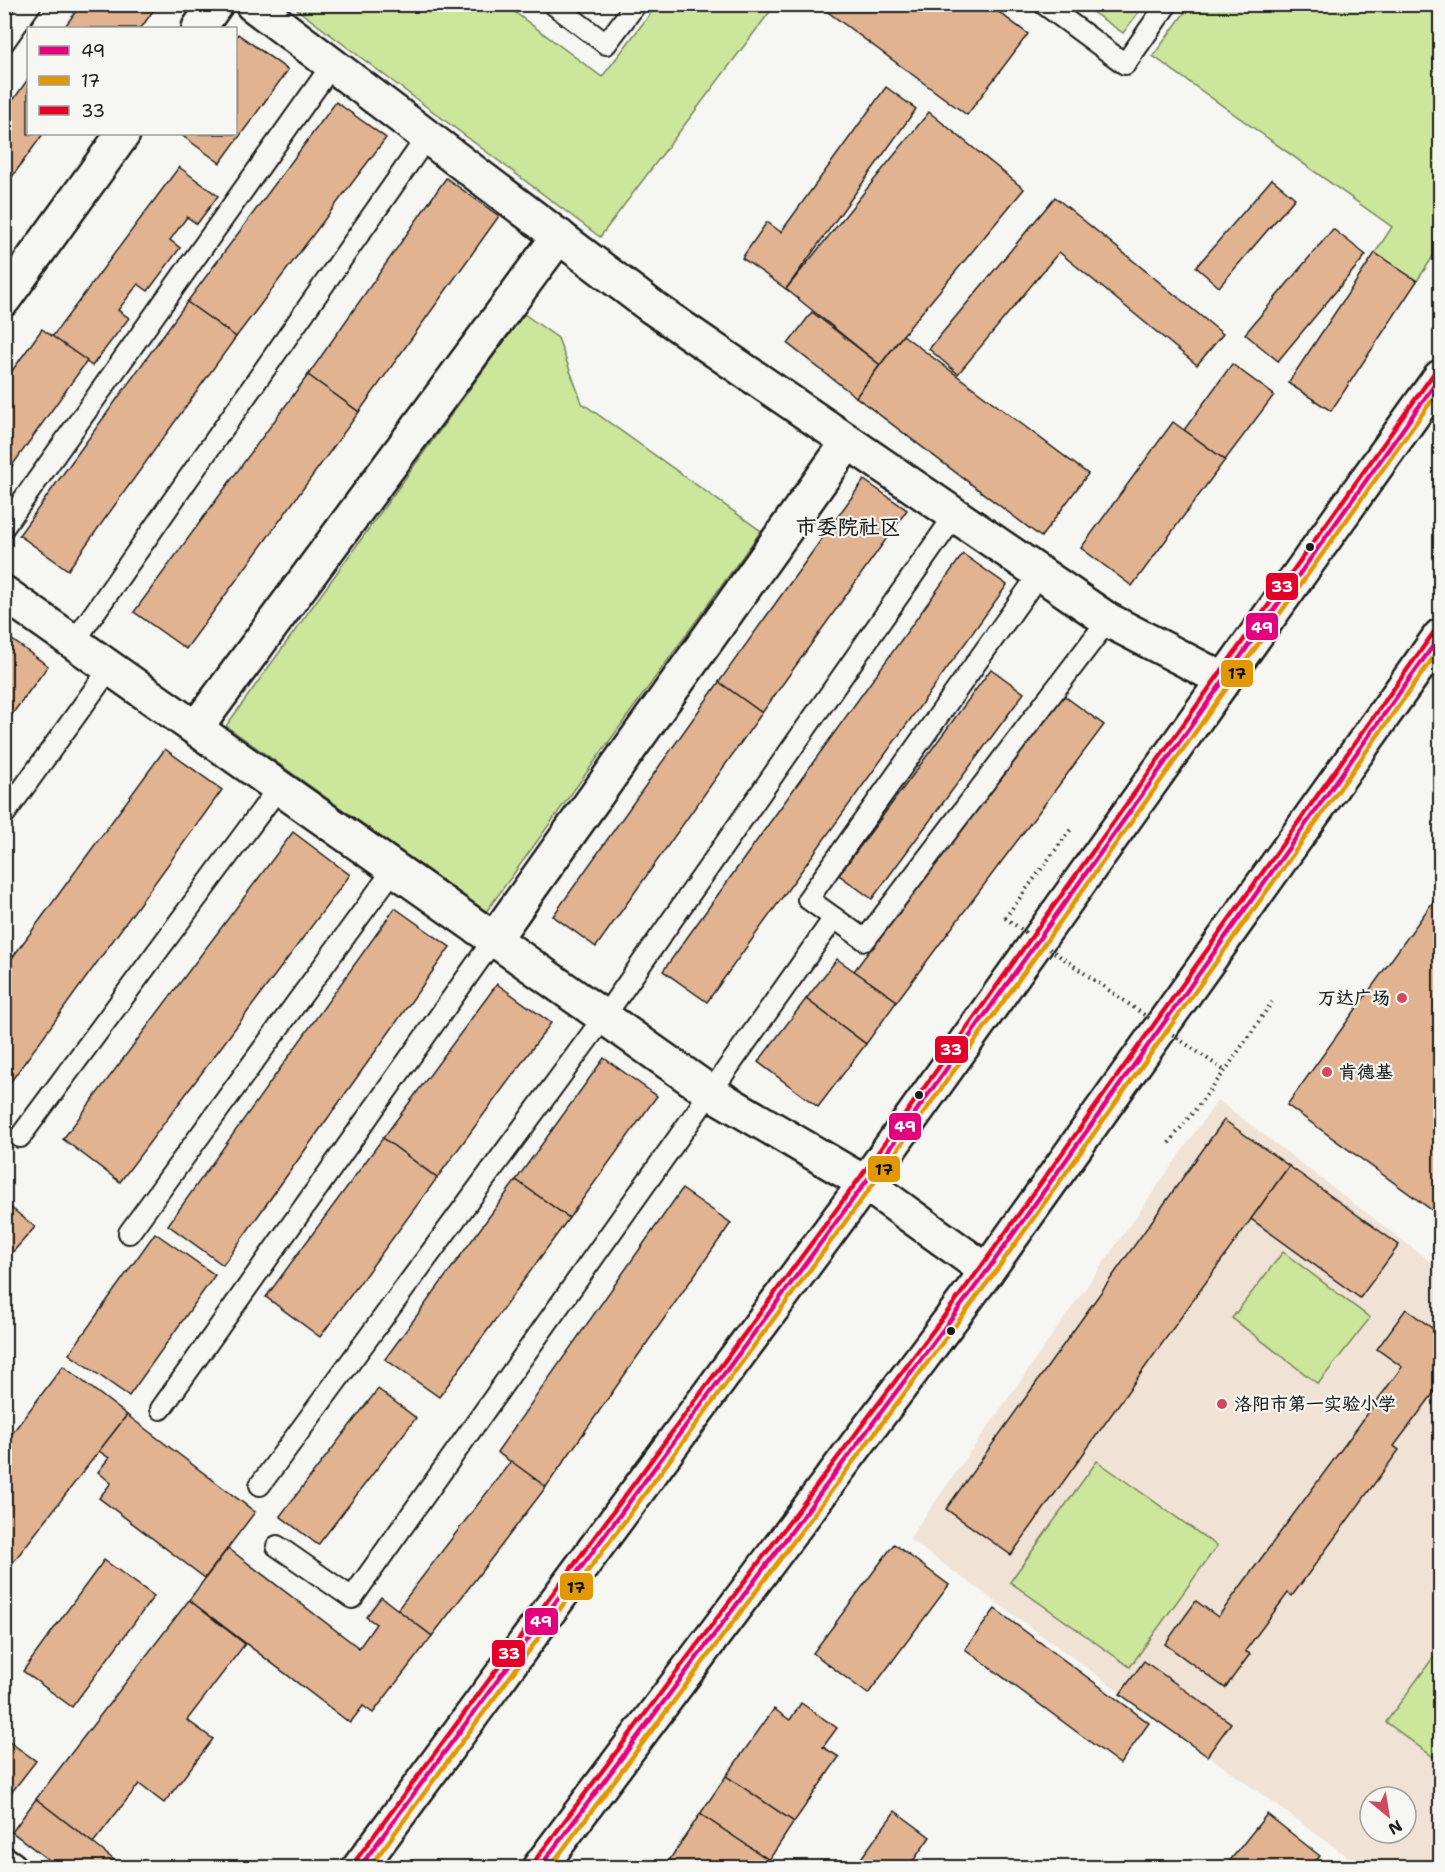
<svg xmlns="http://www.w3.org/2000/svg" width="1445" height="1872" viewBox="0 0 1445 1872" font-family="'Shantell Sans','LXGW WenKai TC',sans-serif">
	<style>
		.built { fill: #f0e2d5; fill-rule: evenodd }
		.green { fill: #cce69c; stroke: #74815c; stroke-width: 1.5 }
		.building { fill: #e1b391; stroke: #1c1c1c; stroke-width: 1.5 }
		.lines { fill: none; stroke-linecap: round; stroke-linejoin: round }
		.service-casing { stroke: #1c1c1c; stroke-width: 24 }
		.minor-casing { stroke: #1c1c1c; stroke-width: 38 }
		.secondary-casing { stroke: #1c1c1c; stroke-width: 38 }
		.primary-casing { stroke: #1c1c1c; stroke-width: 38 }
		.path { stroke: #1c1c1c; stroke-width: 4; stroke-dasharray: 1.5 4.5; stroke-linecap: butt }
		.service { stroke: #f6f6f2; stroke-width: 20 }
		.minor { stroke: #f6f6f2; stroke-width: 33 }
		.secondary { stroke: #f6f6f2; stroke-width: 33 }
		.primary { stroke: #f6f6f2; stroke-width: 33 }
		.path-bridge { stroke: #1c1c1c; stroke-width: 4; stroke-dasharray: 1.5 4.5; stroke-linecap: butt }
		.bus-1-casing { stroke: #f6f6f2; stroke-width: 9 }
		.bus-2-casing { stroke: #f6f6f2; stroke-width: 9 }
		.bus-3-casing { stroke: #f6f6f2; stroke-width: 9 }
		.bus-1 { stroke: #e5007d; stroke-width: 4.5 }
		.bus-2 { stroke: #e19803; stroke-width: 4.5 }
		.bus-3 { stroke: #e4002b; stroke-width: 4.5 }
		.bus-dot { fill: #1c1c1c; stroke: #f6f6f2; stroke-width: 2 }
		.poi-dot { fill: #d1495b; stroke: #f6f6f2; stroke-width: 2 }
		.labels { text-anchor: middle; stroke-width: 4.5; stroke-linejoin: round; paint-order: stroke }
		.poi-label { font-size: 18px; font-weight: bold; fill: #1c1c1c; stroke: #f6f6f2; text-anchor: start }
		.quarter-label { font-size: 21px; font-weight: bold; fill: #1c1c1c; stroke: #f6f6f2 }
		.line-badge { stroke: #f6f6f2; stroke-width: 2 }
		.badge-label { font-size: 16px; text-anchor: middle; font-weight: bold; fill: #fff }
		.pale-badge-label { font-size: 16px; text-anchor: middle; font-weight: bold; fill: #111 }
	</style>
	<rect width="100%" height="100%" fill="#f6f6f2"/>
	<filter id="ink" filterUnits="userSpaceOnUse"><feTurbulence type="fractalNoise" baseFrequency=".0167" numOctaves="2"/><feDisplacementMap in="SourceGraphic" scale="12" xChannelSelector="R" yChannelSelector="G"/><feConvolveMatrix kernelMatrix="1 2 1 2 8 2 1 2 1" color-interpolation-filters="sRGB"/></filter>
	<g filter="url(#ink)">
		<!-- built -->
		<path class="built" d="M1218,1100L1440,1269V1867H1362L909,1539ZM1370,1797H1406V1833H1370Z"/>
		<!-- green -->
		<g class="green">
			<path d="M1427,4L1440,14V246L1417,281L1375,253L1392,227L1153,56L1190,5Z"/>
			<path d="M291,5H505L602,77L657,5H775L600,237Z"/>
			<path d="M1082,5H1144L1123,33Z"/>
			<path d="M524,314L558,338L582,403L761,531L486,912L226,726Z"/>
			<path d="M1283,1252L1370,1318L1318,1384L1232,1318Z"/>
			<path d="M1097,1461L1217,1546L1130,1667L1010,1582Z"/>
			<path d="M1440,1648V1762L1386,1722Z"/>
		</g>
		<!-- building -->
		<g class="building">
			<path d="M81,4H158L141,28H64Z"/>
			<path d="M817,4H988L1028,34L967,115Z"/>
			<path d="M238,34L288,70L220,163L180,134H236V37Z"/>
			<path d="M28,79V134H43L4,188V113Z"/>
			<path d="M886,87L916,109L786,289L742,258L767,222L781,232Z"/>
			<path d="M336,102L386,138L236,337L187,302Z"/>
			<path d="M929,112L1024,189L903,335L880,365L786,289Z"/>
			<path d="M179,167L218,196L197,224L187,217L170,240L180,248L148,291L138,284L118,310L129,318L92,366L52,337Z"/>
			<path d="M446,178L499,216L359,412L308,375Z"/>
			<path d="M1272,179L1295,198L1219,287L1196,267Z"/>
			<path d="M1055,197L1223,334L1197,365L1059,252L958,374L929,349Z"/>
			<path d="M1333,229L1366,255L1278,361L1245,334Z"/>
			<path d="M1375,253L1417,281L1331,411L1288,383Z"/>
			<path d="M187,302L236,337L68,570L19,535Z"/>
			<path d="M812,312L880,365L856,397L788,344Z"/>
			<path d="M42,329L87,361L4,477V382Z"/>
			<path d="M903,335L1088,474L1041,537L856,397Z"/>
			<path d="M1232,364L1274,395L1225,460L1184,430Z"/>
			<path d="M308,375L359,412L186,649L134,612Z"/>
			<path d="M1173,422L1225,460L1132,586L1081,548Z"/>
			<path d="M864,480L907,510L762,713L719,682Z"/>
			<path d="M963,554L1007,585L707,1002L663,971Z"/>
			<path d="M4,634L48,666L4,725Z"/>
			<path d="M991,669L1024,693L872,899L839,875Z"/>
			<path d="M719,682L762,713L596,947L553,916Z"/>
			<path d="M1063,695L1104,725L897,1001L854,971Z"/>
			<path d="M165,749L222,790L4,1091V969Z"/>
			<path d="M293,832L350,875L120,1182L63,1139Z"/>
			<path d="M1440,892V1216L1287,1105Z"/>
			<path d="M395,908L450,947L223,1265L168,1225Z"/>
			<path d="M837,959L897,1001L866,1044L806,999Z"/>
			<path d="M497,984L551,1023L437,1178L383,1138Z"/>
			<path d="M806,999L866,1044L818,1107L758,1062Z"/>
			<path d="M604,1058L657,1096L569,1218L516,1180Z"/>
			<path d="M1224,1120L1289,1166L1011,1555L946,1509Z"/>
			<path d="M383,1138L437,1178L320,1337L266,1297Z"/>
			<path d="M1289,1166L1399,1245L1360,1298L1251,1219Z"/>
			<path d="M516,1180L569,1218L439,1397L385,1359Z"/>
			<path d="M682,1189L731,1223L546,1487L497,1452Z"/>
			<path d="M4,1202L35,1227L4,1262Z"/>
			<path d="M155,1233L215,1275L129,1396L69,1354Z"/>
			<path d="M1406,1309L1440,1334V1394L1436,1390L1394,1446L1399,1450L1292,1596L1288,1593L1245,1651L1250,1654L1225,1688L1165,1644L1196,1601L1218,1617L1402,1367L1377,1349Z"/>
			<path d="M63,1366L127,1415L4,1574V1444Z"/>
			<path d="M378,1389L416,1418L318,1545L280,1516Z"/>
			<path d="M127,1415L255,1512L205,1578L99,1498L111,1483L98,1472L109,1458L99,1451Z"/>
			<path d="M511,1461L546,1487L432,1636L397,1610Z"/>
			<path d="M894,1544L949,1585L868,1694L813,1653Z"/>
			<path d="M228,1548L359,1648L376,1624L366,1617L381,1597L432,1636L373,1713L363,1706L350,1723L189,1600Z"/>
			<path d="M104,1560L154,1596L72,1707L23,1671Z"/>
			<path d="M189,1600L245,1644L187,1720L213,1739L164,1803L139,1784L93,1843L36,1799Z"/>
			<path d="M995,1609L1149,1723L1120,1764L965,1649Z"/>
			<path d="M1144,1661L1231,1723L1207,1756L1120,1694Z"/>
			<path d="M801,1703L837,1728L823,1747L839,1757L794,1822L726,1776L774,1709L790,1720Z"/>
			<path d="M4,1738L36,1761L4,1802Z"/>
			<path d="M726,1776L794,1822L769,1860L700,1814Z"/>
			<path d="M36,1799L93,1843L124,1868H59L12,1832Z"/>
			<path d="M895,1811L930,1837L908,1868H854Z"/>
			<path d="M700,1814L769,1860L764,1868H664Z"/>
			<path d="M1267,1814L1320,1856L1310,1868H1224Z"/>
		</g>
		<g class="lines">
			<defs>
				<g id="service">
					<path d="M553,4L606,44L636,4"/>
					<path d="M1044,4L1125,64L1167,4"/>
					<path d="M4,42L31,4"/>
					<path d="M4,527L332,65"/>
					<path d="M1040,573L808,899L865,940L1108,620"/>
					<path d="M74,642L427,137"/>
					<path d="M4,815L110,668"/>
					<path d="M20,1137L279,787"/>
					<path d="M129,1233L394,869"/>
					<path d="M161,1409L494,939"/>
					<path d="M260,1485L604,1017L955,515"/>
					<path d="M277,1546L352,1598L834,918"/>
				</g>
				<g id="minor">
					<path d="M252,4L652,307L1108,620L1224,680"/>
					<path d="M199,28L216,4"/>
					<path d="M4,299L123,134"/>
					<path d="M4,593L710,1092L865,1183L987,1271"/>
					<path d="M196,728L559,236"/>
					<path d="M494,939L848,442"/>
				</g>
				<path id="secondary" d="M4,1864L10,1868"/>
				<g id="primary">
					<path d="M359,1868L865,1183L1440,377"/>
					<path d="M539,1868L987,1271L1440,636"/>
				</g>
			</defs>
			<!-- service casing -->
			<use href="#service" class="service-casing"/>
			<!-- minor casing -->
			<use href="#minor" class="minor-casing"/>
			<!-- secondary casing -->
			<use href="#secondary" class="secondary-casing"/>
			<!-- primary casing -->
			<use href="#primary" class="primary-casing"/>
			<!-- path -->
			<g class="path">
				<path d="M1005,918L1071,829"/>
				<path d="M1169,1143L1225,1071L1272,1002"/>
			</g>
			<!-- service -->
			<use href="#service" class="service"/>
			<!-- minor -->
			<use href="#minor" class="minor"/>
			<!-- secondary -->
			<use href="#secondary" class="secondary"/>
			<!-- primary -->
			<use href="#primary" class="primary"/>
			<!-- path-bridge -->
			<path class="path-bridge" d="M1005,918L1225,1071"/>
			<defs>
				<g id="bus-1">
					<path d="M359,1868L865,1183L1440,377"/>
					<path d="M539,1868L987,1271L1440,636"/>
				</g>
				<g id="bus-2">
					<path d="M369,1868L871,1187L1440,389"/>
					<path d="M549,1868L993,1275L1440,648"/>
				</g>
				<g id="bus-3">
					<path d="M533,1863L981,1267L1434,632"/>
					<path d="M353,1864L859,1179L1434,373"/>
				</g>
			</defs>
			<!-- bus-1 casing -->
			<use href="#bus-1" class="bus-1-casing"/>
			<!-- bus-2 casing -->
			<use href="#bus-2" class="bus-2-casing"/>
			<!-- bus-3 casing -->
			<use href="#bus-3" class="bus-3-casing"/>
			<!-- bus-1 -->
			<use href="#bus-1" class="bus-1"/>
			<!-- bus-2 -->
			<use href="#bus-2" class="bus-2"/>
			<!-- bus-3 -->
			<use href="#bus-3" class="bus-3"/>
		</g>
	</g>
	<!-- markers -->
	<g class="bus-dot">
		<circle cx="1310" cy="547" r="5"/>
		<circle cx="919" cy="1095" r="5"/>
		<circle cx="951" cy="1331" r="5"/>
	</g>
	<g class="poi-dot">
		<circle cx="1402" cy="998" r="6"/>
		<circle cx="1327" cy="1072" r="6"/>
		<circle cx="1222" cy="1404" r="6"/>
	</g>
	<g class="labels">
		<!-- poi labels -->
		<g class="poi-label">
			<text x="1390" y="1004" text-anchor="end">万达广场</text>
			<text x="1339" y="1078">肯德基</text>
			<text x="1234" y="1410">洛阳市第一实验小学</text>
		</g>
		<!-- quarter labels -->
		<g class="quarter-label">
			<text x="848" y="534">市委院社区</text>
		</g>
	</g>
	<g class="line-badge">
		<rect x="1265" y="572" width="34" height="29" rx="6" fill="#e4002b"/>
		<rect x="1245" y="612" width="34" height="29" rx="6" fill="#e5007d"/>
		<rect x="1220" y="659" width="34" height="29" rx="6" fill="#e19803"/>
		<rect x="934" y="1035" width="35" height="29" rx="6" fill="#e4002b"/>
		<rect x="888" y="1112" width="34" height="29" rx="6" fill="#e5007d"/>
		<rect x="867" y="1155" width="34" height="28" rx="6" fill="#e19803"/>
		<rect x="559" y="1572" width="35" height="29" rx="6" fill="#e19803"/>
		<rect x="524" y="1607" width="35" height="29" rx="6" fill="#e5007d"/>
		<rect x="491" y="1639" width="35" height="29" rx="6" fill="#e4002b"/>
	</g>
	<g class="badge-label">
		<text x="1282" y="592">33</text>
		<text x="1262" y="633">49</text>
		<text x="951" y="1055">33</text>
		<text x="905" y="1132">49</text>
		<text x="541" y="1627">49</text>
		<text x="509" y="1659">33</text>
	</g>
	<g class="pale-badge-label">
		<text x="1237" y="679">17</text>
		<text x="884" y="1175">17</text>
		<text x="576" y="1593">17</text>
	</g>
	<!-- margin -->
	<rect width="1445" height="1872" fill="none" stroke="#f6f6f2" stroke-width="24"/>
	<rect x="12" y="12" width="1421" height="1848" fill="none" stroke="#1c1c1c" stroke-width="2" filter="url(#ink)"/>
	<!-- legend -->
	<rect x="27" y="27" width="210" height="108" fill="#f6f6f2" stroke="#9f9f9c" stroke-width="1.5"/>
	<rect x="39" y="46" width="30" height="9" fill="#e5007d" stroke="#9f9f9c" stroke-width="1.5"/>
	<text x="81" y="57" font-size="18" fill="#1c1c1c">49</text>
	<rect x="39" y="76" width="30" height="9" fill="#e19803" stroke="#9f9f9c" stroke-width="1.5"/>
	<text x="81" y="87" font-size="18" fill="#1c1c1c">17</text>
	<rect x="39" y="106" width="30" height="9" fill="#e4002b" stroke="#9f9f9c" stroke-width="1.5"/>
	<text x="81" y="117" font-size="18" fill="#1c1c1c">33</text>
	<!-- north arrow -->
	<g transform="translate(1388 1815) rotate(150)"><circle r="28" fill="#f6f6f2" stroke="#9f9f9c" stroke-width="1.5"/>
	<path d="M0-4.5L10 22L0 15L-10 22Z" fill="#d1495b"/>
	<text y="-9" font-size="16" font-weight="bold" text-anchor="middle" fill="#1c1c1c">N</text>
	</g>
</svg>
